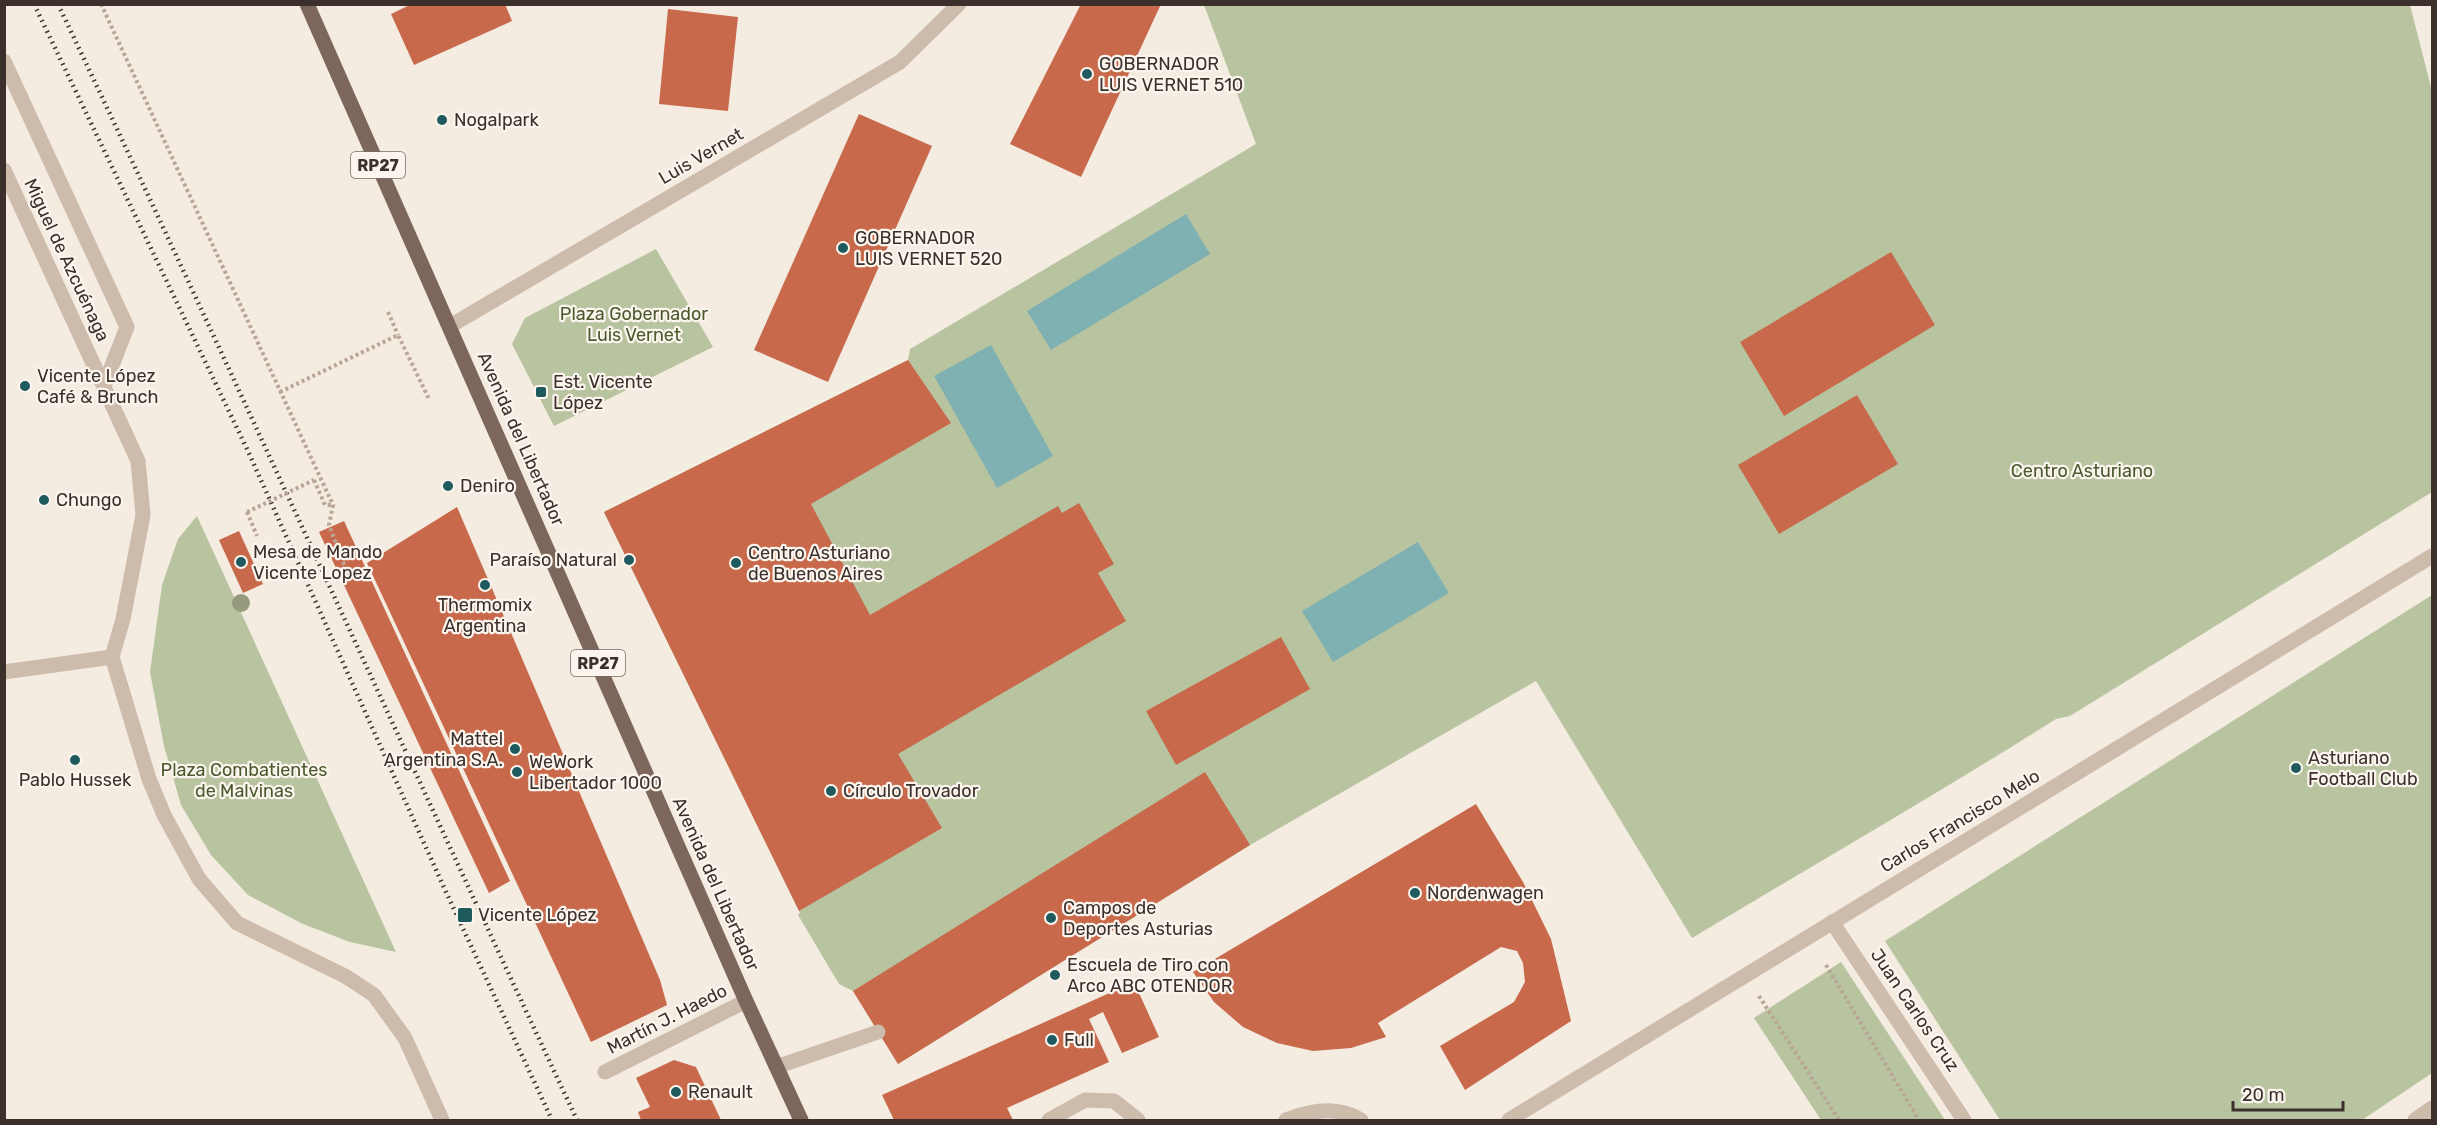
<svg xmlns="http://www.w3.org/2000/svg" width="2437" height="1125" viewBox="0 0 2437 1125" font-family="Rubik,sans-serif">
	<style>
		.green { fill: #b8c4a0 }
		.water { fill: #7fb0b2 }
		.building { fill: #c8694b }
		.lines { fill: none; stroke-linecap: round; stroke-linejoin: round }
		.path { stroke: #b9a596; stroke-width: 4; stroke-dasharray: 3 3; stroke-linecap: butt }
		.service { stroke: #cdbbac; stroke-width: 15 }
		.minor { stroke: #cdbbac; stroke-width: 15 }
		.tertiary { stroke: #cdbbac; stroke-width: 15 }
		.primary { stroke: #7d675c; stroke-width: 15 }
		.rail { stroke: #3b302b; stroke-width: 4.5; stroke-dasharray: 1.5 4.5; stroke-linecap: butt }
		.path-bridge { stroke: #b9a596; stroke-width: 4; stroke-dasharray: 3 3; stroke-linecap: butt }
		.tree { fill: #969b7f }
		.poi-dot { fill: #1f5a5e; stroke: #fbf5ee; stroke-width: 2 }
		.labels { text-anchor: middle; stroke-width: 4.5; stroke-linejoin: round; paint-order: stroke }
		.shield { fill: #fbf5ee; stroke: #756b66; stroke-width: 1.5 }
		.shield-label { font-size: 16px; font-weight: bold; fill: #3b302b }
		.poi-label { font-size: 18px; fill: #3b302b; stroke: #fbf5ee; text-anchor: start }
		.street-label { font-size: 18px; fill: #3b302b; stroke: #fbf5ee }
		.park-label { font-size: 18px; fill: #4a5a2e; stroke: #fbf5ee }
	</style>
	<rect width="100%" height="100%" fill="#f4ebe1"/>
	<!-- green -->
	<g class="green">
		<path d="M1204,5H2410L2432,91V492L2070,716L2056,719C1936,795 1813,865 1692,938L1536,681L1250,845L898,1064L853,991L839,984L798,915L800,913L604,512L908,360L910,349L1256,144Z"/>
		<path d="M656,249L713,347L554,426L512,344L525,318Z"/>
		<path d="M197,516L396,952L350,942L303,924L248,895L211,855L181,805L164,746L150,672L162,585L178,539Z"/>
		<path d="M2432,595V1073L2362,1120H2000L1885,941Z"/>
		<path d="M1841,962L1945,1120H1821L1754,1018Z"/>
	</g>
	<!-- water -->
	<g class="water">
		<path d="M1186,214L1210,254L1051,350L1027,311Z"/>
		<path d="M991,345L1053,456L997,488L934,376Z"/>
		<path d="M1418,542L1449,593L1333,662L1302,611Z"/>
	</g>
	<!-- building -->
	<g class="building">
		<path d="M412,4H505L512,21L414,65L391,14Z"/>
		<path d="M1081,4H1161L1081,177L1010,144Z"/>
		<path d="M668,9L738,17L728,111L659,104Z"/>
		<path d="M859,114L932,146L828,382L754,350Z"/>
		<path d="M1891,252L1935,325L1784,416L1740,342Z"/>
		<path d="M908,360L951,423L811,504L870,615L1058,506L1062,513L1079,503L1114,564L1098,573L1126,621L898,754L942,828L799,911L604,512Z"/>
		<path d="M1857,395L1898,464L1779,534L1738,465Z"/>
		<path d="M457,507L660,980L667,1005L591,1042L367,563Z"/>
		<path d="M344,521L510,881L489,893L319,532Z"/>
		<path d="M239,531L263,584L243,593L219,540Z"/>
		<path d="M1281,637L1310,689L1176,765L1146,711Z"/>
		<path d="M1205,772L1250,845L898,1064L853,991Z"/>
		<path d="M1476,804L1523,882L1551,939L1571,1021L1465,1090L1440,1046L1514,1002L1525,982L1523,963L1517,951L1501,947L1378,1023L1386,1037L1351,1048L1313,1051L1277,1043L1243,1027L1214,1002L1193,972Z"/>
		<path d="M1134,982L1159,1037L1122,1053L1103,1012L1089,1019L1109,1062L1007,1108L1013,1120H894L882,1095Z"/>
		<path d="M674,1060L696,1067L721,1120H641L638,1112L650,1107L636,1078Z"/>
	</g>
	<g class="lines">
		<!-- path -->
		<g class="path">
			<path d="M101,4L333,505L329,525L345,567"/>
			<path d="M388,312L398,335"/>
			<path d="M280,392L398,335L429,399"/>
			<path d="M314,480L325,505H332"/>
			<path d="M247,512L257,536"/>
			<path d="M1826,965L1919,1120"/>
			<path d="M1759,996L1839,1120"/>
		</g>
		<!-- service -->
		<g class="service">
			<path d="M4,61L127,327L104,386"/>
			<path d="M776,1067L878,1032"/>
			<path d="M1049,1120L1085,1100L1114,1101L1138,1120"/>
			<path d="M1286,1120C1311,1110 1338,1105 1361,1120"/>
		</g>
		<!-- minor -->
		<g class="minor">
			<path d="M4,170L138,461L143,515L123,619L112,657L149,779L164,815L199,879L237,923L345,976L374,995L405,1038L442,1120"/>
			<path d="M450,326L900,62L959,4"/>
			<path d="M4,672L112,657"/>
			<path d="M1832,922L1964,1120"/>
			<path d="M605,1072L746,1001"/>
			<path d="M2415,1120L2432,1108"/>
		</g>
		<!-- tertiary -->
		<path class="tertiary" d="M1509,1120L2432,556"/>
		<!-- primary -->
		<path class="primary" d="M307,4L746,1001L801,1120"/>
		<!-- rail -->
		<g class="rail">
			<path d="M34,4L247,449L446,892L552,1120"/>
			<path d="M58,4C234,375 403,749 577,1120"/>
		</g>
		<!-- path-bridge -->
		<path class="path-bridge" d="M247,512L314,480"/>
	</g>
	<!-- trees -->
	<circle class="tree" cx="241" cy="603" r="9"/>
	<!-- markers -->
	<g class="poi-dot">
		<circle cx="1087" cy="74" r="6"/>
		<circle cx="442" cy="120" r="6"/>
		<circle cx="843" cy="248" r="6"/>
		<circle cx="25" cy="386" r="6"/>
		<rect x="535" y="386" width="12" height="12" rx="3"/>
		<circle cx="448" cy="486" r="6"/>
		<circle cx="44" cy="500" r="6"/>
		<circle cx="629" cy="560" r="6"/>
		<circle cx="241" cy="562" r="6"/>
		<circle cx="736" cy="563" r="6"/>
		<circle cx="485" cy="585" r="6"/>
		<circle cx="515" cy="749" r="6"/>
		<circle cx="75" cy="760" r="6"/>
		<circle cx="2296" cy="768" r="6"/>
		<circle cx="517" cy="772" r="6"/>
		<circle cx="831" cy="791" r="6"/>
		<circle cx="1415" cy="893" r="6"/>
		<rect x="457" y="907" width="16" height="16" rx="3"/>
		<circle cx="1051" cy="918" r="6"/>
		<circle cx="1055" cy="975" r="6"/>
		<circle cx="1052" cy="1040" r="6"/>
		<circle cx="676" cy="1092" r="6"/>
	</g>
	<g class="labels">
		<!-- shield labels -->
		<g class="shield">
			<rect x="351" y="152" width="54" height="26" rx="4.5"/>
			<rect x="571" y="650" width="54" height="26" rx="4.5"/>
		</g>
		<g class="shield-label">
			<text x="378" y="171">RP27</text>
			<text x="598" y="669">RP27</text>
		</g>
		<!-- poi labels -->
		<g class="poi-label">
			<text x="1099" y="70">GOBERNADOR<tspan x="1099" dy="21">LUIS VERNET 510</tspan></text>
			<text x="454" y="126">Nogalpark</text>
			<text x="855" y="244">GOBERNADOR<tspan x="855" dy="21">LUIS VERNET 520</tspan></text>
			<text x="37" y="382">Vicente López<tspan x="37" dy="21">Café &amp; Brunch</tspan></text>
			<text x="553" y="388">Est. Vicente<tspan x="553" dy="21">López</tspan></text>
			<text x="460" y="492">Deniro</text>
			<text x="56" y="506">Chungo</text>
			<text x="253" y="558">Mesa de Mando<tspan x="253" dy="21">Vicente Lopez</tspan></text>
			<text x="748" y="559">Centro Asturiano<tspan x="748" dy="21">de Buenos Aires</tspan></text>
			<text x="617" y="566" text-anchor="end">Paraíso Natural</text>
			<text x="485" y="611" text-anchor="middle">Thermomix<tspan x="485" dy="21">Argentina</tspan></text>
			<text x="503" y="745" text-anchor="end">Mattel<tspan x="503" dy="21">Argentina S.A.</tspan></text>
			<text x="2308" y="764">Asturiano<tspan x="2308" dy="21">Football Club</tspan></text>
			<text x="529" y="768">WeWork<tspan x="529" dy="21">Libertador 1000</tspan></text>
			<text x="75" y="786" text-anchor="middle">Pablo Hussek</text>
			<text x="843" y="797">Círculo Trovador</text>
			<text x="1427" y="899">Nordenwagen</text>
			<text x="1063" y="914">Campos de<tspan x="1063" dy="21">Deportes Asturias</tspan></text>
			<text x="478" y="921">Vicente López</text>
			<text x="1067" y="971">Escuela de Tiro con<tspan x="1067" dy="21">Arco ABC OTENDOR</tspan></text>
			<text x="1064" y="1046">Full</text>
			<text x="688" y="1098">Renault</text>
		</g>
		<!-- street labels -->
		<g class="street-label">
			<text transform="translate(701 156) rotate(-30)" y="6">Luis Vernet</text>
			<text transform="translate(67 260) rotate(65)" y="6">Miguel de Azcuénaga</text>
			<text transform="translate(521 439) rotate(66)" y="6">Avenida del Libertador</text>
			<text transform="translate(1960 821) rotate(-31)" y="6">Carlos Francisco Melo</text>
			<text transform="translate(716 884) rotate(66)" y="6">Avenida del Libertador</text>
			<text transform="translate(1915 1010) rotate(56)" y="6">Juan Carlos Cruz</text>
			<text transform="translate(667 1019) rotate(-27)" y="6">Martín J. Haedo</text>
		</g>
		<!-- park labels -->
		<g class="park-label">
			<text x="634" y="320">Plaza Gobernador<tspan x="634" dy="21">Luis Vernet</tspan></text>
			<text x="2082" y="477">Centro Asturiano</text>
			<text x="244" y="776">Plaza Combatientes<tspan x="244" dy="21">de Malvinas</tspan></text>
		</g>
	</g>
	<!-- border -->
	<rect width="2437" height="1125" fill="none" stroke="#3b302b" stroke-width="12"/>
	<!-- scale -->
	<path d="M2233 1101v9h110v-9" fill="none" stroke="#3b302b" stroke-width="3"/>
	<text x="2242" y="1101" font-size="18" fill="#3b302b" stroke="#fbf5ee" stroke-width="4.5" paint-order="stroke">20 m</text>
</svg>
